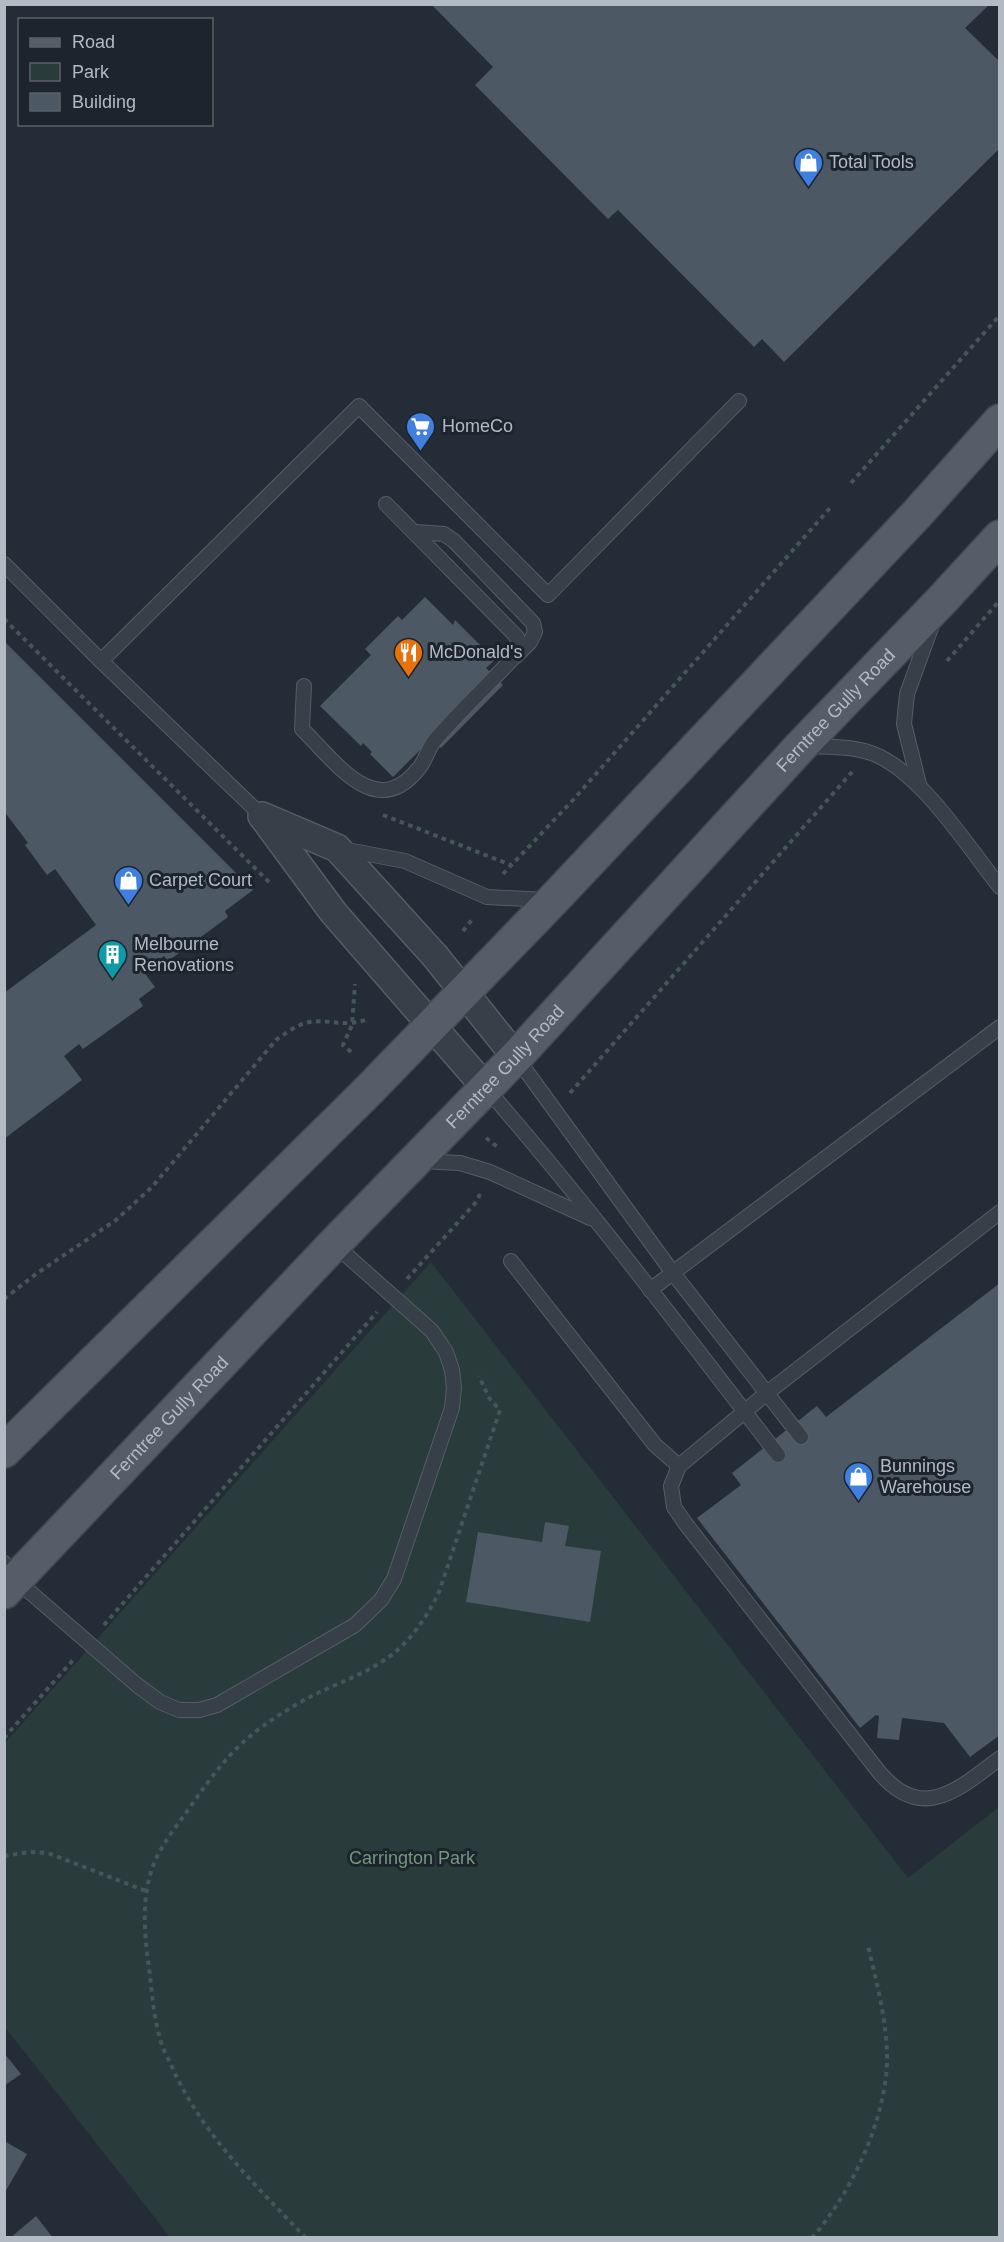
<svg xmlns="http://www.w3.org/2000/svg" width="1004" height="2242" viewBox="0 0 1004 2242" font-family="Arial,sans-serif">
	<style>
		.green { fill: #293b3a }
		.building { fill: #4c5863 }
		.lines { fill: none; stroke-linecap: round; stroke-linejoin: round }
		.lane-casing { stroke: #555d66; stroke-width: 16 }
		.street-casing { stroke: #555d66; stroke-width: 30 }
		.primary-casing { stroke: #414851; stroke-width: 36 }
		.path { stroke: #455658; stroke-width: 4; stroke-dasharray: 4.5 4.5; stroke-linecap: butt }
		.lane { stroke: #373f48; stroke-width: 14 }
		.street { stroke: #373f48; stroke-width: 27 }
		.primary { stroke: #555e68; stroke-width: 33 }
		.labels { text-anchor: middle; stroke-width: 6; stroke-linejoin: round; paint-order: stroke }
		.poi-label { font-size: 18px; fill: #b2bac4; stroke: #1d242d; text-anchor: start }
		.street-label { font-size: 18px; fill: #b2bac4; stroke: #1d242d }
		.park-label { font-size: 18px; fill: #739779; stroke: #1d242d }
	</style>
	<rect width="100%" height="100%" fill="#242d37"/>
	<!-- green -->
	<path class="green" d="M431,1262L908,1878L999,1807V2237H170L5,2027V1743Z"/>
	<!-- building -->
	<g class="building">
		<path d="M431,4H990L965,28L1000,62V148L784,362L762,339L754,347L618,210L608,219L475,85L493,67Z"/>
		<path d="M425,597L453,625L455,620L495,660L486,668L503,685L441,748L431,739L393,777L370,754L372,752L363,743L361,746L320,706L371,655L365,649L398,616L402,620Z"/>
		<path d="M4,641L253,890L225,911L228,917L168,961L164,956L143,971L155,987L139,999L143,1006L83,1049L79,1044L64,1056L82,1080L4,1139V993L96,925L55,869L47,875L25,845L28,843L4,811Z"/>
		<path d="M1000,1283V1735L970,1757L944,1723L902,1718L899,1740L877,1738L879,1716L876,1715L860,1728L697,1518L741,1485L732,1473L817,1406L826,1417Z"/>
		<path d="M545,1522L569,1526L565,1546L601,1551L590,1622L466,1602L478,1532L542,1542Z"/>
		<path d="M4,2053L21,2074L4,2086Z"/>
		<path d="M4,2141L27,2154L4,2194Z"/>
		<path d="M36,2216L53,2238H10Z"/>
	</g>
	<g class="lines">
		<defs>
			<g id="lane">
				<path d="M415,532L444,534L454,541L533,623L535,632L530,642L516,656"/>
				<path d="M4,564L101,661L262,816"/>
				<path d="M101,661L359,406L548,595L739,401"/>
				<path d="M304,686L302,729C335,761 376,823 419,768C426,760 428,748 435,740C460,711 489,684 515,656L518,644L517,637L386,504"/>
				<path d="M807,746C828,747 851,746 871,753C920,770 967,846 1000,887"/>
				<path d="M919,784L904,724L907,694L932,625"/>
				<path d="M342,849L405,861L487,897L547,900"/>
				<path d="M516,1057L673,1273L801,1437"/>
				<path d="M486,1088C589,1206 683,1332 778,1455"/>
				<path d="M420,1161L460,1163L490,1172L590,1218"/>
				<path d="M1000,1212L767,1393L679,1466L671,1486L674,1507L685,1523L879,1772C922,1823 958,1790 1000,1758"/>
				<path d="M511,1261L655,1445L679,1466"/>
				<path d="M650,1290L1000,1027"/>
				<path d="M4,1563L16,1580L137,1685L160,1702L179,1710H199L217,1705L355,1625L381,1600L394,1579L452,1408L454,1388L452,1370L446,1352L432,1331L334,1244"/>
			</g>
			<g id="street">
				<path d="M262,816L337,848L435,956L516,1057"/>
				<path d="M263,817L333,912L486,1088"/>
			</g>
			<g id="primary">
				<path d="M4,1451L369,1090L553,900L916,515L1000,421"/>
				<path id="s1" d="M4,1592L334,1244L516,1057L801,746L942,600L1000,537"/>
			</g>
		</defs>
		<!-- lane casing -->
		<use href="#lane" class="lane-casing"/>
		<!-- street casing -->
		<use href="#street" class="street-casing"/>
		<!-- primary casing -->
		<use href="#primary" class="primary-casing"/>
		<!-- path -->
		<g class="path">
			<path d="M851,483L1000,315"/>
			<path d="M4,619L272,885"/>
			<path d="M947,661L1000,600"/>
			<path d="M383,815L511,865"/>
			<path d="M503,874L573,800L830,508"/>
			<path d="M463,931L474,917"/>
			<path d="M351,1052L343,1045L352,1025L355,984"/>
			<path d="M570,1093L852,772"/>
			<path d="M486,1138L499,1148"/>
			<path d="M407,1279L477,1201L480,1194"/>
			<path d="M4,1299L36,1274L116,1220L152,1187L276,1040C286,1033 298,1024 310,1022C333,1019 343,1028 368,1019"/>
			<path d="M104,1625L377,1312"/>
			<path d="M4,1738L73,1660"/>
			<path d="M4,1856L30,1852L48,1853L146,1891"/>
			<path d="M306,2238C255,2185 202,2134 172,2067C168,2058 162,2048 160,2038C154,2018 152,1996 150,1975C144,1935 139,1888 160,1851C168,1836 179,1823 188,1810C212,1776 230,1750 263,1726C280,1714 299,1702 318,1693C343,1681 372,1671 394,1653C414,1636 428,1615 439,1592L500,1410L489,1398L479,1376"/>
			<path d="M812,2238C851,2193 884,2124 887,2064C888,2025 877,1984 868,1946"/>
		</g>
		<!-- lane -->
		<use href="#lane" class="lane"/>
		<!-- street -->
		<use href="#street" class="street"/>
		<!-- primary -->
		<use href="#primary" class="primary"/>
	</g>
	<!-- icons -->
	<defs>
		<symbol id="shop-pin" viewBox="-11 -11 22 30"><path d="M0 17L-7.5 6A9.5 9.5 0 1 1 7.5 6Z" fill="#3f7fe0" stroke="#1d242d"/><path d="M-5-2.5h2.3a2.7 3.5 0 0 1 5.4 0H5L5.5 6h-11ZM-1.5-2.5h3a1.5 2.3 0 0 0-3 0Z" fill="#fff"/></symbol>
		<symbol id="supermarket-pin" viewBox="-11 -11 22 30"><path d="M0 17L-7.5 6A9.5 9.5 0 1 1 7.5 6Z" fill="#3f7fe0" stroke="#1d242d"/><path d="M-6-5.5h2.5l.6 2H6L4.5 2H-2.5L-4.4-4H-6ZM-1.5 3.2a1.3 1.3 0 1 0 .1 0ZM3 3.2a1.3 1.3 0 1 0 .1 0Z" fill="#fff"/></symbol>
		<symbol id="restaurant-pin" viewBox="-11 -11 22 30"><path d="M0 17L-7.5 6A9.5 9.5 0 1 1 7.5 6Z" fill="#e8710a" stroke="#1d242d"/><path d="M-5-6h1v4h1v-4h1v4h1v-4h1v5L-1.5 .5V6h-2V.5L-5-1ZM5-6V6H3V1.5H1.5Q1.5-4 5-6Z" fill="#fff"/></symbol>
		<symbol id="building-pin" viewBox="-11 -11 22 30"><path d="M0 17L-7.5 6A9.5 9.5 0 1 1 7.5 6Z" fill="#0f9aa8" stroke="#1d242d"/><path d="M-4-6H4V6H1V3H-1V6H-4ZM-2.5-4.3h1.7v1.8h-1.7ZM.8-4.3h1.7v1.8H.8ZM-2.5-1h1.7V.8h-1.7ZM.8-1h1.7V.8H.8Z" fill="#fff"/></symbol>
	</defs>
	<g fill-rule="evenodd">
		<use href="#shop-pin" x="792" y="146" width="33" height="45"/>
		<use href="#supermarket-pin" x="404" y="410" width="33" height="45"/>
		<use href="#restaurant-pin" x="392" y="636" width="33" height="45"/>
		<use href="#shop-pin" x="112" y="864" width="33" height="45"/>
		<use href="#building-pin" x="96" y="938" width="33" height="45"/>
		<use href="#shop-pin" x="842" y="1460" width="33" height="45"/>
	</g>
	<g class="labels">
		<!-- poi labels -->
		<g class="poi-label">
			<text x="829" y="168">Total Tools</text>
			<text x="442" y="432">HomeCo</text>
			<text x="429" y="658">McDonald's</text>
			<text x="149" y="886">Carpet Court</text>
			<text x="134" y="950">Melbourne<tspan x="134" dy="21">Renovations</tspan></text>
			<text x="880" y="1472">Bunnings<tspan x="880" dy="21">Warehouse</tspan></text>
		</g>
		<!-- street labels -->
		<g class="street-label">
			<text dy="6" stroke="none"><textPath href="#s1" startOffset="1212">Ferntree Gully Road</textPath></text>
			<text dy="6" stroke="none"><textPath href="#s1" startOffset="726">Ferntree Gully Road</textPath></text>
			<text dy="6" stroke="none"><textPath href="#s1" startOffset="240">Ferntree Gully Road</textPath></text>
		</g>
		<!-- park labels -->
		<g class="park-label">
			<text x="412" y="1864">Carrington Park</text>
		</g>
	</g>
	<!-- border -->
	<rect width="1004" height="2242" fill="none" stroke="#b2bac4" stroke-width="12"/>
	<!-- legend -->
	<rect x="18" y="18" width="195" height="108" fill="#1d242d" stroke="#596069" stroke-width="1.5"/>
	<rect x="30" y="38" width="30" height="9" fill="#555e68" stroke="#596069" stroke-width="1.5"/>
	<text x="72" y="48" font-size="18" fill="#b2bac4">Road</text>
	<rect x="30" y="63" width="30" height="18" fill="#293b3a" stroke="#596069" stroke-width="1.5"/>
	<text x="72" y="78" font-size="18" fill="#b2bac4">Park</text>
	<rect x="30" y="93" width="30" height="18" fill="#4c5863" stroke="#596069" stroke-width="1.5"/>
	<text x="72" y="108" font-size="18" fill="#b2bac4">Building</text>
</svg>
